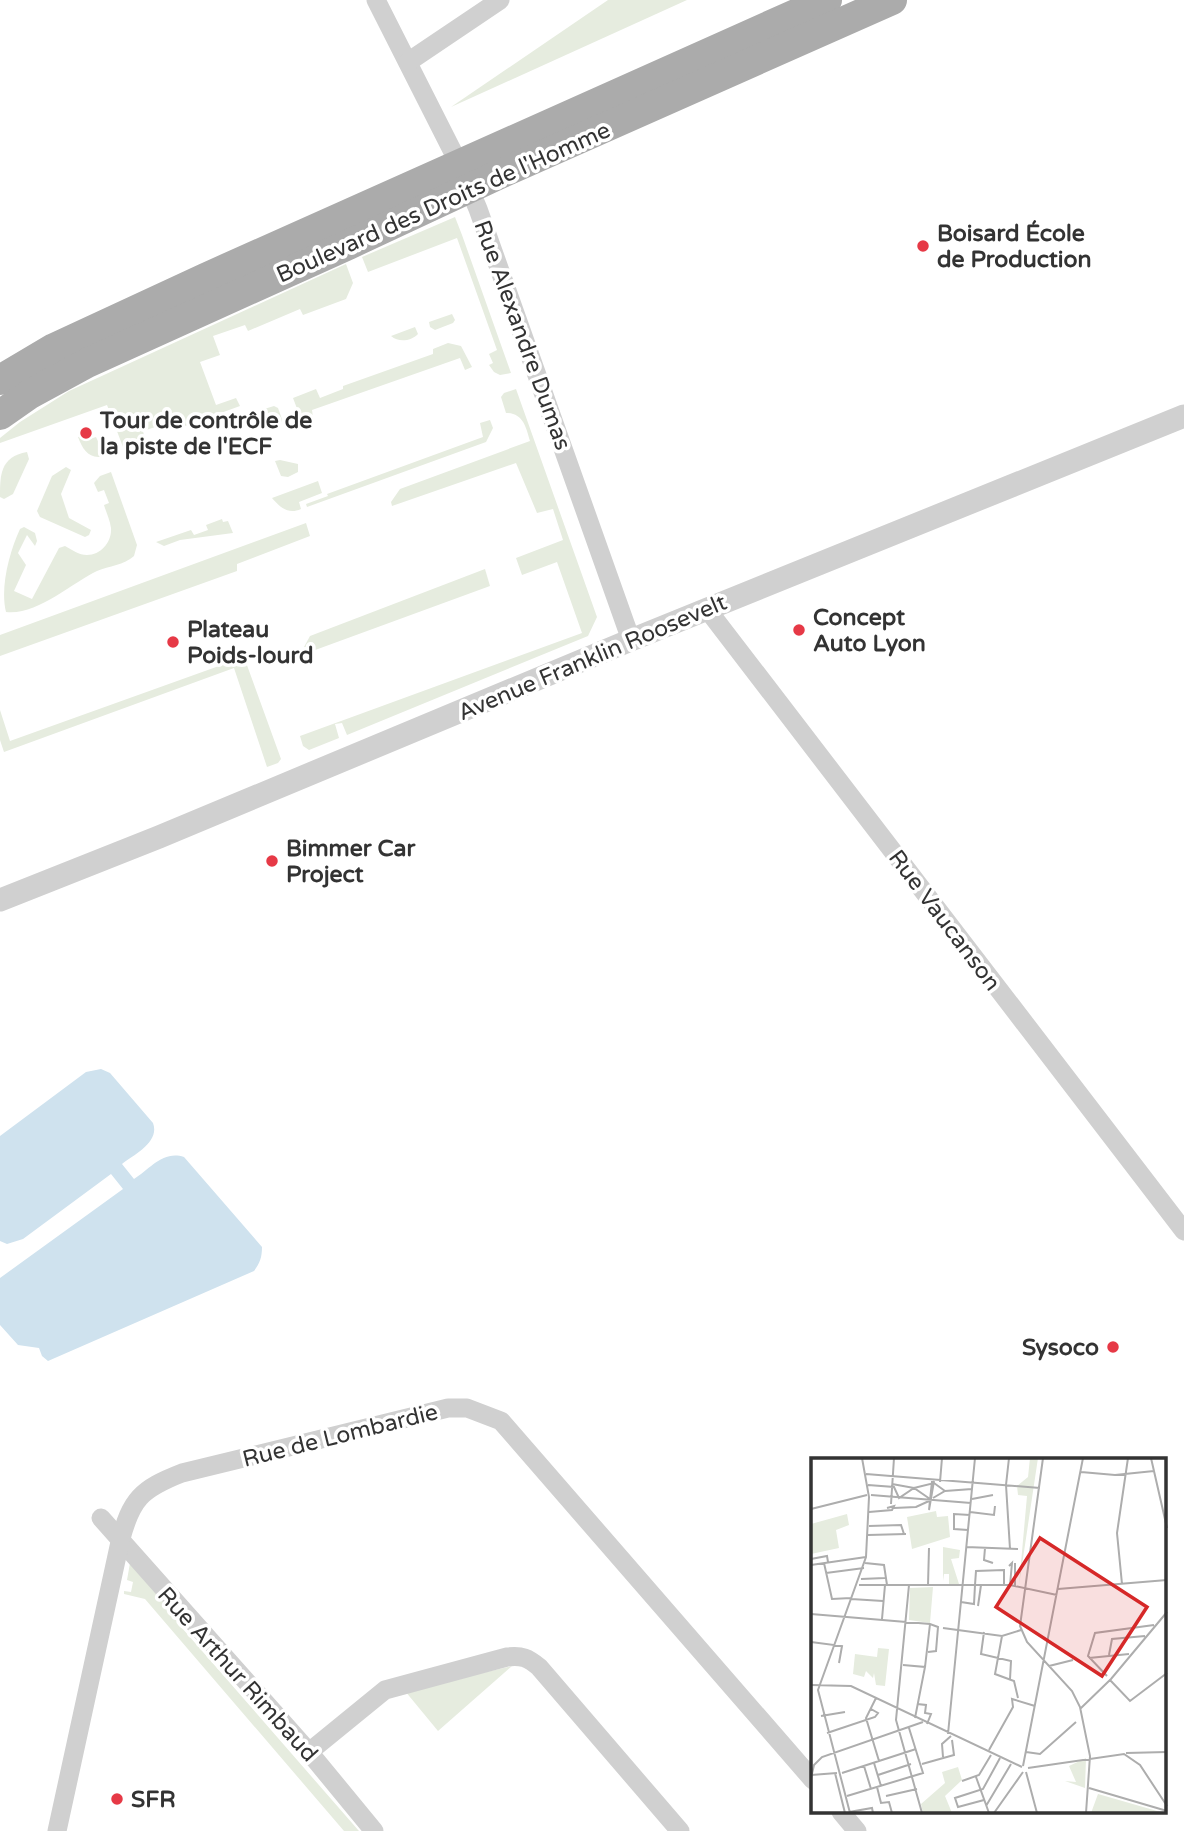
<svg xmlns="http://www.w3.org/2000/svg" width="1184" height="1831" viewBox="0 0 1184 1831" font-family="'Varela Round',sans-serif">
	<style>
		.green { fill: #e6ecdf }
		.water { fill: #cfe2ee }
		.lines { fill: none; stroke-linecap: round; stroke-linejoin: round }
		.minor { stroke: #d0d0d0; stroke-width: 19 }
		.tertiary { stroke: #d0d0d0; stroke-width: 23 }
		.primary { stroke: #ababab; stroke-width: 30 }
		.poi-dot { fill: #e63946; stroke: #fff; stroke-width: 2.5 }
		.labels { text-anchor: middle; stroke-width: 7; stroke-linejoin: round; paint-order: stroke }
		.street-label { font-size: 23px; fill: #333; stroke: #fff }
		.poi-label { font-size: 23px; font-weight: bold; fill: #333; stroke: #fff; text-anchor: start }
		.inset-road { fill: none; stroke: #adadad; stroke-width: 2 }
		.view { fill: #d62828; fill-opacity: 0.15; stroke: #d62828; stroke-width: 3.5 }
		.inset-edge { fill: none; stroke: #333; stroke-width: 3.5 }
	</style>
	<rect width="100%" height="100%" fill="#fff"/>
	<!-- green -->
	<g class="green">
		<path d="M608,0H687L451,107Z"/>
		<path d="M455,217L462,235L511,373L500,375L494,372L489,365L493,363L489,354L497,350L457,238L368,272L362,257Z"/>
		<path d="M346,264L353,283L346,299L303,315L300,309L248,331L245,325L213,336L220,355L200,362L216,405L236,398L240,406L185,426L183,418L143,431L145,440L123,447L107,405L0,443V438L20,422L69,391Z"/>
		<path d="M452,314L455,320L453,323L435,330L430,327L429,322Z"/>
		<path d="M415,327L418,334C411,341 399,343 391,336Z"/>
		<path d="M448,343L461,346L472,367L465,370L460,358L312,410L314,424L304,427L293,398L316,389L320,398L343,389V386L433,354V349Z"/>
		<path d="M516,389L597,617L588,636L347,735L342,723L335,724L339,738L309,750L303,746L300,736L582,633L557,562L522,575L516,558L563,540L553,509L537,513L516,463L392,506L391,502L400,489L530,441C526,427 523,413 506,413L501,397L504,393Z"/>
		<path d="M274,406L278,408L283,422L260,420L261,410Z"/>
		<path d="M490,420L493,428L486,442L307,507L306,504L328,496L327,494L483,437L480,423Z"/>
		<path d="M82,436L84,441L96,437L105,456C89,460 83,450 78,437Z"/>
		<path d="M27,452L29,459L13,494L4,499L0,497C0,475 0,457 27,452Z"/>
		<path d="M280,460L298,464V472L288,477L281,476L275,461Z"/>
		<path d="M66,467L71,470L61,494L69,518L91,530L89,535L85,537L40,517L37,511L52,476Z"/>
		<path d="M111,472L137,545L134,556C124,565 109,566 97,571C72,583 36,616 6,612C0,588 9,553 20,529L24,527L35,533L37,541L35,546L27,535L18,553L26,565L14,591L32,599L59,548L65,546C72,550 79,555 87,555C101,555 112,542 111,528C110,520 106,512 104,505L109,503L104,490L98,492L94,483L100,476Z"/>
		<path d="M318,481L322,493L299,502L301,509C288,515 280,507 272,498Z"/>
		<path d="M222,519L223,522L228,521L233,533L180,540L164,546L156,542L191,530L194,535L208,530L206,525Z"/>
		<path d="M306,523L310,536L237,564V571L0,656V635Z"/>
		<path d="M485,569L490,586L307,653L304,647L310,636Z"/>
		<path d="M244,657L281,759L278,763L267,767L234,668L4,752L0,740V710L10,741Z"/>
		<path d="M130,1563L186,1624L182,1628L359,1831H344L145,1599L124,1594V1591L131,1592L133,1582L127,1580Z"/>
		<path d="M512,1666L438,1731L405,1691Z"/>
	</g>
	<!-- water -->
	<path class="water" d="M101,1069L110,1073L153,1123C160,1142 135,1154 122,1164L134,1179C150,1169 163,1150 184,1157L262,1247C262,1257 260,1263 254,1271L48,1361L42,1356L39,1348L18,1345L0,1325V1278L123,1189L111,1174L23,1239L7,1244L0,1241V1136L86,1072Z"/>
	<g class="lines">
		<!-- minor -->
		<g class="minor">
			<path d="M376,0L459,164L478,209L631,640"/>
			<path d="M408,62L500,0"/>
			<path d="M707,609L1184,1231"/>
			<path d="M101,1518L309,1752L374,1831"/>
			<path d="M309,1752L385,1690L507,1657C522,1655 528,1658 539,1667L680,1831"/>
			<path d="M841,1812L857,1831"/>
			<path d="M57,1831L120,1542C131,1499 141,1489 182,1473L448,1408H467L501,1421L813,1780"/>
		</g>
		<!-- tertiary -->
		<path class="tertiary" d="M0,900L159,837L631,640L1184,416"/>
		<!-- primary -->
		<g class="primary">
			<path d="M0,380L54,348L205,278L827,0"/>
			<path d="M0,415L30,394L87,363L348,245L500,174L892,0"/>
		</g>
	</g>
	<!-- markers -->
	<g class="poi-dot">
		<circle cx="923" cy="246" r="7"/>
		<circle cx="86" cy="433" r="7"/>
		<circle cx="799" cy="630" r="7"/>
		<circle cx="173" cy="642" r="7"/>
		<circle cx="272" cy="861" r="7"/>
		<circle cx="1113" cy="1347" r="7"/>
		<circle cx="117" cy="1799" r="7"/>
	</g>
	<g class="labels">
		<!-- street labels -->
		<g class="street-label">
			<text transform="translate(443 202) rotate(-24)" y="8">Boulevard des Droits de l'Homme</text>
			<text transform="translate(523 335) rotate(70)" y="8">Rue Alexandre Dumas</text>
			<text transform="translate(592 657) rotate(-23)" y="8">Avenue Franklin Roosevelt</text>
			<text transform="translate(945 920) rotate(53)" y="8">Rue Vaucanson</text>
			<text transform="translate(340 1435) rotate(-14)" y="8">Rue de Lombardie</text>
			<text transform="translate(238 1674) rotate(48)" y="8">Rue Arthur Rimbaud</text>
		</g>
		<!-- poi labels -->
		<g class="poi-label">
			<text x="937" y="241">Boisard École<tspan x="937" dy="26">de Production</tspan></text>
			<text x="100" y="428">Tour de contrôle de<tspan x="100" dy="26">la piste de l'ECF</tspan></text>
			<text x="813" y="625">Concept<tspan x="813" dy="26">Auto Lyon</tspan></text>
			<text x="187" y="637">Plateau<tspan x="187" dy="26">Poids-lourd</tspan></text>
			<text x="286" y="856">Bimmer Car<tspan x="286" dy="26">Project</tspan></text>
			<text x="1099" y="1355" text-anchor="end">Sysoco</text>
			<text x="131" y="1807">SFR</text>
		</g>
	</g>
	<!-- overview -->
	<g transform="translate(811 1458)">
		<rect width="355" height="355" fill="#fff"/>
		<path d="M219,0H227L208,127L216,38L207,37L206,28L217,19ZM125,53L126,59L137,58L139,79L101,91L96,59ZM36,56L38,67L25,72L28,90L0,96V66ZM132,89L149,92L148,100L140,101L148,126H138V116H133L132,123ZM122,129L119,165L98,162L99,130ZM67,190L78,191L74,228L65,227L63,215L62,220L55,213L53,219L42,216L44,196L66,199ZM275,300L274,330L254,323L265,324L258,308ZM147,309L151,322L134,338L141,355H112L110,346L134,325L131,314ZM287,336L353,355H280Z" fill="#e6ecdf"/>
		<path class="inset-road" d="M198,0L195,27L199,91M232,0L209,168L216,184L261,233L269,249L279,298L275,355M340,0L356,70M270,14L304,17L343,13M55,16L229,30M121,23L118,52L123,23M129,24L131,0M81,26L103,30L123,25L134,33M57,27L83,29L88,40L103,30L119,41M60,37L160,45M122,40L134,33L161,31M161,41L182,37M80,46L83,0M83,50L105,49L118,43M0,51L56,37M58,54L81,52L83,48L76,50M159,54L183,57L184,48M58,68L90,67L93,76M157,72L143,71V56L159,57M57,77L95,76M155,89L207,91M174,90L173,102L182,105M0,101L16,98L17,104M13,105L21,141L40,140M54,105L73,107L76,127M0,107L55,99M198,108L201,105L199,127M15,115L53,110M50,121L74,120M311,126L306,75L317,0M48,127H199L246,137M98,127L85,262L111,355M117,127L118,90M164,127L165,113L193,112V127M204,128V105M247,131L356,122M40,141L72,143M150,144L163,146L164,127M167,148L170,127M0,156L119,166L127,169L125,193L117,194M71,161L74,127M132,170L191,178L210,172M173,174L170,196L200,203L199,221M191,178L184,216L203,223L207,240M0,184L31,188L28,205M298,197L301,181L334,178M278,200L318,196M92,207L114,209L104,260M238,208L262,202M114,209L119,166M296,218L277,198L284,175L343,167M299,222L319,243L356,215M0,227L40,228L211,309M65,240L55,260L68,303M106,246L115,247L114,255L120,256L116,266M269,251L300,221L356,154M10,258L34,254M16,275L64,259L67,255L60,251M137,276L164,0M178,292L202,249L201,241L224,248M215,294L229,296L265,264M315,295L356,294M132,299L131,286L140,278M63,305L70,328M111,306L143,297L141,282M53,308L60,331M212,308L272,0M217,310L313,296L329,307L356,348M215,314L226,355M24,315L34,355M31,315L105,291M0,317L26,315M67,317L100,306M165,319L178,355M0,320L3,307L11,299L112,264M151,323L168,317L180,297M66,329L70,345L78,344L81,355M278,330L356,353M36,338L112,315L98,270M75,338L106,331M173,342L147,349L144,340L172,331L189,300M175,348L200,306M38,354L61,350L62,355M39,355L7,232L55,99L58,39L51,0M183,355L212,314"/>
		<path class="view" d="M229,80L336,149L291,218L185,149Z"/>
		<rect width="355" height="355" class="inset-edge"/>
	</g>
</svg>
